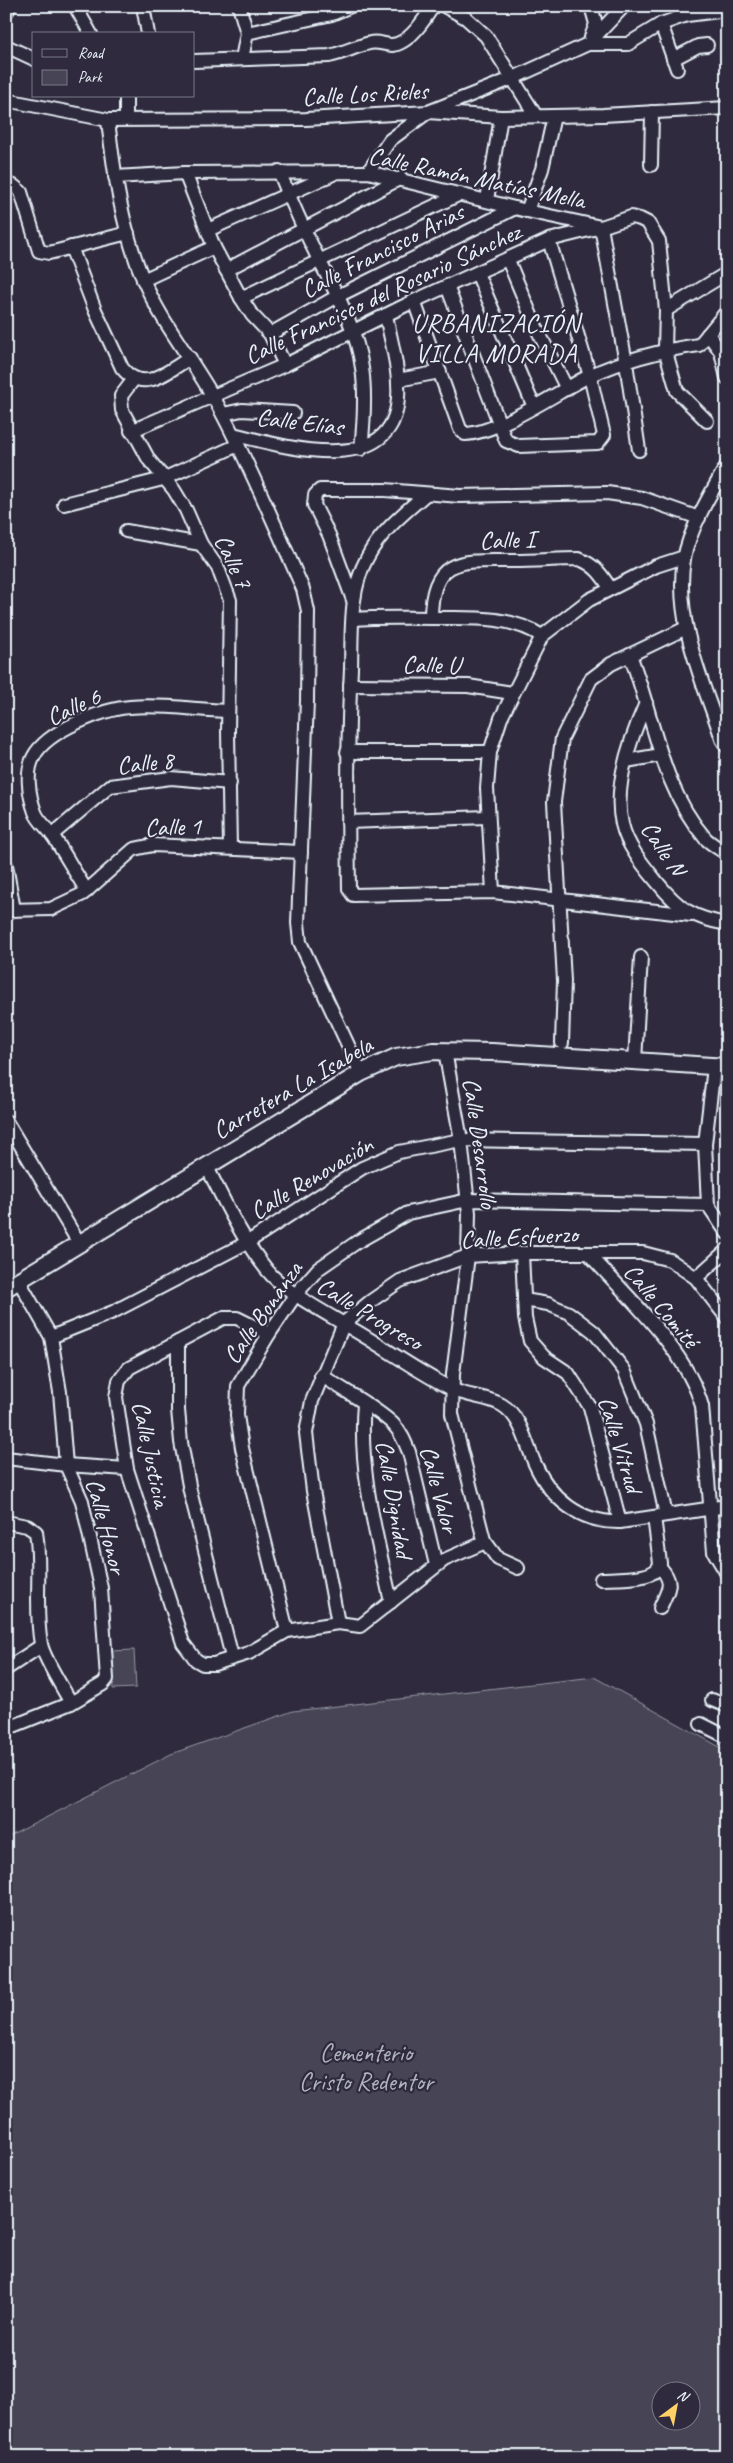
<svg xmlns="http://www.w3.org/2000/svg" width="733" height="2463" viewBox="0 0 733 2463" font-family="Caveat,sans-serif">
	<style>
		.green { fill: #464455; stroke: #979aa6; fill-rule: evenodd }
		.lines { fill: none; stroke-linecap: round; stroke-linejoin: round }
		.minor-casing { stroke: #e8f1f8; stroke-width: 16 }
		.major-casing { stroke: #e8f1f8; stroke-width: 20 }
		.minor { stroke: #2f2a3d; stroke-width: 12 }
		.major { stroke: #2f2a3d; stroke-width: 16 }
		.labels { text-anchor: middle; stroke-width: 4.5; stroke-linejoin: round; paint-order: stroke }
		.street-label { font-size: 25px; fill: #e8f1f8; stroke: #2f2a3d }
		.park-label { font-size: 25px; fill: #afb4bf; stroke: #2f2a3d }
		.neighbourhood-label { font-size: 26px; letter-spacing: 1px; fill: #e8f1f8; stroke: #2f2a3d }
	</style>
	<rect width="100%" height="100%" fill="#2f2a3d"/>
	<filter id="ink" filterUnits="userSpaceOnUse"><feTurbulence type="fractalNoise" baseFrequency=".02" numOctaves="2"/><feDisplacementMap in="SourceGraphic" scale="10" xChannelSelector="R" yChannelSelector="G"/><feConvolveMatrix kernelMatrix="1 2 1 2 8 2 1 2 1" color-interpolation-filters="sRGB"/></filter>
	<g filter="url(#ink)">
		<!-- green -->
		<g class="green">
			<path d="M134,1650L136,1688L113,1689L111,1651Z"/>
			<path d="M594,1677L727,1751V2457H6V1838L171,1754L293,1711ZM660,2390H690V2420H660Z"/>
		</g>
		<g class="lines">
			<defs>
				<g id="minor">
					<path d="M75,6L91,34"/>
					<path d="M143,6L148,34"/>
					<path d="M239,6L247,33L242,59"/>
					<path d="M444,6L466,18L486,36L536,116"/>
					<path d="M6,13L10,6"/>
					<path d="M661,24L677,69"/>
					<path d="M247,33L332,14L351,6"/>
					<path d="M591,37L596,24L591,6"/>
					<path d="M588,44L624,6"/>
					<path d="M6,46L34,59"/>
					<path d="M673,59L698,46L707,45"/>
					<path d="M194,61L329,56C344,53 356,46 370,43C378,41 385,45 392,45C409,44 425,19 433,6"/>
					<path d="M6,100L108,120L306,119L428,112L501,117L603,115L727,108"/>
					<path d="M126,118V96"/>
					<path d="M108,120C114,174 122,228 143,279C163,327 199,367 222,413C252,470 277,530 303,589L308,611L307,701L298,923L300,942L361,1073"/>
					<path d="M651,165L652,112"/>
					<path d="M279,171C291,201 304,230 318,258C336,293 357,329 362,368C366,395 364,422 361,449"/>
					<path d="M368,172L390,140L428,112L511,79L588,44H628L661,24L687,15L727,10"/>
					<path d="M185,173L214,247L241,298L252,315L270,334L285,365"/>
					<path d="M115,177L185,173L368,172L527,211L601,227L631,217L640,219L648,223L659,241L666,310L665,349L677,391L707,421"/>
					<path d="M6,184L14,186L21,192L39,251L49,253L128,233"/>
					<path d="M487,200L501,117"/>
					<path d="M527,211L542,169L554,116"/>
					<path d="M208,230L333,174"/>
					<path d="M71,247L95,310L122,368C144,395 167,371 190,358"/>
					<path d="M508,260L535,325L567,389"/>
					<path d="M226,270L401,178"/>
					<path d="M477,273L534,407"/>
					<path d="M143,280L214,247"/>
					<path d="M447,286L506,441L519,446L598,443L604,435L590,376L549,240"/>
					<path d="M241,298L460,194"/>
					<path d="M414,301L460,429L465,434C499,433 557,392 589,376C624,360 662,350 699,345L727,311"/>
					<path d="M666,310L727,273"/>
					<path d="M270,334L338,296L515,208"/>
					<path d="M708,334L721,352L727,378"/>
					<path d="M134,379L121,396L122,410L149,460L174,490L186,510L201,544L218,568L230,600L228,732L230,848"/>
					<path d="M398,380L440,372"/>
					<path d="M223,414L242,410L293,413"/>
					<path d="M131,431L285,365L414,301L549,240L601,227L626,363L639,450"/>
					<path d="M233,434C284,447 393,479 398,398C400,370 391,342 386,315"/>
					<path d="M727,465C712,491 689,530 684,559C674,621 703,681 722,739L727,747"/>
					<path d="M426,494C404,513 380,532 367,558C349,591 352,633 351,669C347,743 348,815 349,889L353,895L493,892L691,915"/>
					<path d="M64,504L163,479L238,445"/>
					<path d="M126,531L201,544"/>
					<path d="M353,600L329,535L314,505L315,495L320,490H385L460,496L607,493L642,498L699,518"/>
					<path d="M431,618C431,555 464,561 514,561C536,561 558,559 579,559C595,565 602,575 610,588"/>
					<path d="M353,619C380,617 406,618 434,618C471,618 509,615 542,636"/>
					<path d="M630,655C654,716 660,786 705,838C711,844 720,849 727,854"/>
					<path d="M350,685L468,686L512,693"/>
					<path d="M646,703C631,737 613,787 622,824C627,846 643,865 657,882C679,909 692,918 727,924"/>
					<path d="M347,752H490"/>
					<path d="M626,761L661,755"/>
					<path d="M348,822L487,817"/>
					<path d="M52,835L110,786L171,778L230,783"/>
					<path d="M6,865L14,910"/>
					<path d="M87,891C75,873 65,854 53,836C48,828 38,821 35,812C29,795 25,772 34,756C47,731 103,709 130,707C162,704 196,710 228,711"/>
					<path d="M493,892L487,788L490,752L501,718L542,636L589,600L656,566L684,557"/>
					<path d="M6,910L51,909L83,894L134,849L153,845L301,852"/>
					<path d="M562,1043L564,981L554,802L562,738L591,679L611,664L686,628"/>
					<path d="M445,1051L461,1140L469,1213L468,1256L453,1374L452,1414L484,1540L498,1559L518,1568"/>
					<path d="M635,1061L641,957"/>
					<path d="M714,1067L705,1144L708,1205L727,1233"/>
					<path d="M6,1121L79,1243"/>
					<path d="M206,1165C224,1201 242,1239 267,1270C284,1292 330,1315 354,1330C387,1349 418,1372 452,1389C467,1397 487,1396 502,1405C522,1417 526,1445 535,1464C551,1499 580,1523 620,1522L727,1506"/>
					<path d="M522,1253L525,1318L530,1341L544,1357L568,1373L590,1407L620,1522"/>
					<path d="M589,1254C628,1298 686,1349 702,1406L714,1552L727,1574"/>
					<path d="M696,1278L727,1250"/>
					<path d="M524,1300L548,1304L569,1313L594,1332L624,1370L646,1424L666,1515"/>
					<path d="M269,1334L237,1318H223L129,1368L119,1381L116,1397L127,1469L183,1643L196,1660L203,1664H214L249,1653L287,1631L338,1623L360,1626L444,1560L481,1544L484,1540"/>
					<path d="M51,1337L113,1312L248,1242L362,1168L399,1152L461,1140L705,1144"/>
					<path d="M178,1342V1410L181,1442L190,1491L232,1657"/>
					<path d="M321,1375C341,1389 377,1408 393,1424C401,1432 405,1442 409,1452L436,1565"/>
					<path d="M364,1404C358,1470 377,1537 391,1602"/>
					<path d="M6,1458L66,1465L127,1469"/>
					<path d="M6,1522L27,1526L36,1532C42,1569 34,1607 41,1644C44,1659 63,1688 71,1703"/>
					<path d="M660,1567C675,1584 668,1589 660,1608"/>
					<path d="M601,1579C614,1578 658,1581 660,1563L654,1517"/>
					<path d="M338,1623L313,1491L306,1433L312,1401L344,1323L371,1301L400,1281L468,1256L522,1253H643L670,1260L696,1278L727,1318"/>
					<path d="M287,1631L242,1448L237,1415L238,1386L269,1334L296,1294L318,1269L357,1242L408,1213L468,1200L708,1205"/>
					<path d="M6,1669L41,1646"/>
					<path d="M712,1700L727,1706"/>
					<path d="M701,1724L727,1737"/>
					<path d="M6,1729L71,1703L103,1684L107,1679L101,1588L82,1501L66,1465L60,1392L51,1337L19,1281"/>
				</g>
				<path id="major" d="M6,1288L361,1073L396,1057L433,1051L492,1052L727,1067"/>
			</defs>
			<!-- minor casing -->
			<use href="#minor" class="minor-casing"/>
			<!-- major casing -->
			<use href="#major" class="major-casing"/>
			<!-- minor -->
			<use href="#minor" class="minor"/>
			<!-- major -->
			<use href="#major" class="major"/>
		</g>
	</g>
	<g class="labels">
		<!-- street labels -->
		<g class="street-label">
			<text transform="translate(365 93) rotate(-3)" y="9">Calle Los Rieles</text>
			<text transform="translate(477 177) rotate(12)" y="9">Calle Ramón Matías Mella</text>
			<text transform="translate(382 250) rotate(-27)" y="9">Calle Francisco Arias</text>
			<text transform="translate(382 293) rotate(-25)" y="9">Calle Francisco del Rosario Sánchez</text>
			<text transform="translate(300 421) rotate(7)" y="9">Calle Elías</text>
			<text transform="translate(507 539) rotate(-2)" y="9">Calle I</text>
			<text transform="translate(234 561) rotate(65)" y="9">Calle 7</text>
			<text transform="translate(431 664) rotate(1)" y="9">Calle U</text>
			<text transform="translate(73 706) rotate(-25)" y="9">Calle 6</text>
			<text transform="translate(145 762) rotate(-6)" y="9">Calle 8</text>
			<text transform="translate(173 826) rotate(-2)" y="9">Calle 1</text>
			<text transform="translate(664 848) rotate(56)" y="9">Calle N</text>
			<text transform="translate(292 1087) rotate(-30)" y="9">Carretera La Isabela</text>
			<text transform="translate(481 1143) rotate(82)" y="9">Calle Desarrollo</text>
			<text transform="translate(311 1177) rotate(-31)" y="9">Calle Renovación</text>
			<text transform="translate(519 1236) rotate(-3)" y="9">Calle Esfuerzo</text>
			<text transform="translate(662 1305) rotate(50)" y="9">Calle Comité</text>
			<text transform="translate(262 1312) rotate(-55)" y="9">Calle Bonanza</text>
			<text transform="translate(370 1313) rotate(31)" y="9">Calle Progreso</text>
			<text transform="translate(621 1444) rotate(73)" y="9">Calle Vitrud</text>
			<text transform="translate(152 1454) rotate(78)" y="9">Calle Justicia</text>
			<text transform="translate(440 1489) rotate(75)" y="9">Calle Valor</text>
			<text transform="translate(395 1499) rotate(80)" y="9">Calle Dignidad</text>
			<text transform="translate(107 1526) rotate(75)" y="9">Calle Honor</text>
		</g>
		<!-- park labels -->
		<g class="park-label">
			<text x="366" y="2061">Cementerio<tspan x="366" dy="29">Cristo Redentor</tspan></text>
		</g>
		<!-- neighbourhood labels -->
		<g class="neighbourhood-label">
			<text x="496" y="332">URBANIZACIÓN<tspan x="496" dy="30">VILLA MORADA</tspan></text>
		</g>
	</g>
	<!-- margin -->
	<rect width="733" height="2463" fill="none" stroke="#2f2a3d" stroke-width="25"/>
	<rect x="12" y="12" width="708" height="2438" fill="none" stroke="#e8f1f8" stroke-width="2" filter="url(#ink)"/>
	<!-- legend -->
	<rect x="32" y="32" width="162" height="65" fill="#2f2a3d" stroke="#797a88"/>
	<rect x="42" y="49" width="25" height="8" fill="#2f2a3d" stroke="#797a88"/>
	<text x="78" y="58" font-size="15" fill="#e8f1f8">Road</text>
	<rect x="42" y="70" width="25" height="15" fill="#464455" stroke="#797a88"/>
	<text x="78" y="82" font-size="15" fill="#e8f1f8">Park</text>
	<!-- north arrow -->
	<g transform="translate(676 2406) rotate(32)"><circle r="24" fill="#2f2a3d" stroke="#797a88"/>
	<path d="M0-4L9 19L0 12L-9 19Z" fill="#ffd166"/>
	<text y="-8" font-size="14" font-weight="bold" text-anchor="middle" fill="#e8f1f8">N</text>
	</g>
</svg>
